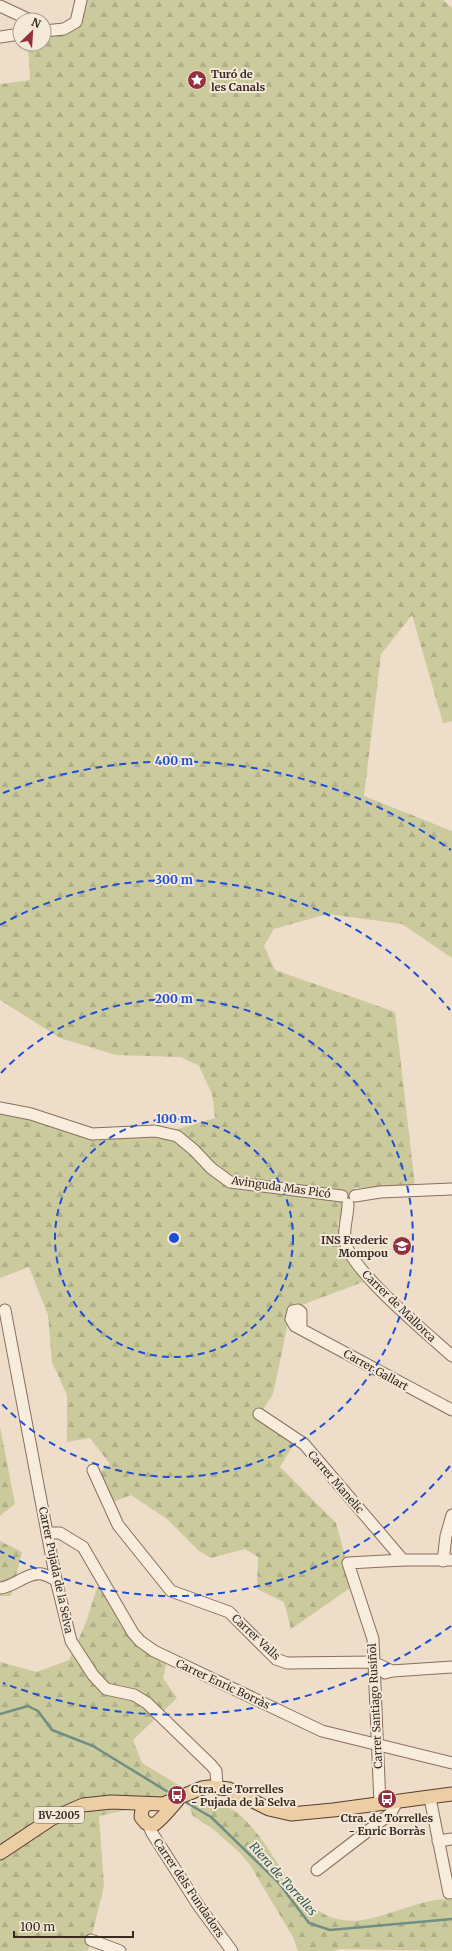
<svg xmlns="http://www.w3.org/2000/svg" width="452" height="1951" viewBox="0 0 452 1951" font-family="Merriweather,serif">
	<style>
		.forest { fill: url(#forest-firs) }
		.lines { fill: none; stroke-linecap: round; stroke-linejoin: round }
		.stream { stroke: #708f84; stroke-width: 2.5 }
		.minor-casing { stroke: #886f5e; stroke-width: 13 }
		.major-casing { stroke: #563e32; stroke-width: 15 }
		.minor { stroke: #f8ecdc; stroke-width: 11 }
		.major { stroke: #edcda3; stroke-width: 13 }
		.ring { fill: none; stroke: #1d4ed8; stroke-width: 2; stroke-dasharray: 7 5 }
		.labels { text-anchor: middle; stroke-width: 4; stroke-linejoin: round; paint-order: stroke }
		.shield { fill: #f4e9d8; stroke: #716358; stroke-width: 1 }
		.shield-label { font-size: 10px; font-weight: bold; fill: #392a21 }
		.poi-label { font-size: 11px; font-weight: bold; fill: #392a21; stroke: #f4e9d8; text-anchor: start }
		.street-label { font-size: 11px; fill: #392a21; stroke: #f4e9d8 }
		.water-label { font-size: 12px; font-style: italic; fill: #315851; stroke: #f4e9d8 }
		.centre { fill: #1d4ed8; stroke: #f4e9d8; stroke-width: 2 }
		.ring-label { font-size: 12px; text-anchor: middle; font-weight: bold; fill: #1d4ed8; stroke: #f4e9d8; stroke-width: 4; stroke-linejoin: round; paint-order: stroke }
	</style>
	<defs>
		<pattern id="forest-firs" width="22" height="20" patternUnits="userSpaceOnUse"><rect width="22" height="20" fill="#cbca9d"/><path d="M5 1l3.5 6h-7zM16 11l3.5 6h-7z" fill="#afae87"/></pattern>
	</defs>
	<rect width="100%" height="100%" fill="#edddc9"/>
	<!-- forest -->
	<g class="forest">
		<path d="M85,0H443L452,8V721L443,723L412,615L381,654L364,796L452,831V958L402,924L327,914L274,929L264,946L275,970L395,1012L415,1186L355,1188L337,1224L363,1282L291,1309L273,1394L259,1416L295,1442L280,1467L336,1523L353,1586L291,1629L284,1602L257,1589L258,1557L245,1549L211,1558L199,1551L167,1519L131,1495L113,1502L99,1473L110,1464L90,1438L67,1442V1395L52,1362L48,1315L29,1267L0,1278V1105L108,1131H171L215,1118L212,1094L199,1066L181,1057L116,1055L60,1038L0,1000V84L30,80L28,44H44V37L66,33Z"/>
		<path d="M0,1427L15,1504L0,1516Z"/>
		<path d="M0,1541L22,1552L11,1596H0Z"/>
		<path d="M99,1582L137,1646L167,1662L163,1678L177,1698L133,1740L142,1763L185,1789L126,1810L99,1816L104,1886L88,1951H0V1662L37,1672L69,1660L85,1625Z"/>
		<path d="M209,1800C272,1812 280,1910 342,1920C374,1926 416,1897 452,1899V1951L341,1949L331,1951H298L293,1937L250,1865L240,1853L213,1829L193,1816L190,1809L198,1801Z"/>
	</g>
	<g class="lines">
		<!-- stream -->
		<g class="stream">
			<path d="M0,1714L28,1706L38,1711L52,1730L93,1746L173,1795"/>
			<path d="M187,1803L211,1817L278,1882L309,1923L330,1930L452,1919"/>
		</g>
		<defs>
			<g id="minor">
				<path d="M0,6L30,20"/>
				<path d="M44,31L64,29L76,22L81,0"/>
				<path d="M0,37L20,34"/>
				<path d="M0,1108L31,1114L92,1134L155,1131L177,1136L194,1150L211,1168L230,1182L342,1196"/>
				<path d="M355,1196L380,1192L452,1189"/>
				<path d="M348,1204C348,1216 343,1229 345,1241C350,1270 428,1334 452,1356"/>
				<path d="M5,1310L56,1580L71,1641L93,1675L106,1689L134,1695L147,1703L211,1765L216,1771L217,1787"/>
				<path d="M301,1328V1312L298,1310L293,1311L291,1319L295,1326L452,1410"/>
				<path d="M259,1414L304,1444L403,1560"/>
				<path d="M93,1470L118,1525L171,1591L229,1612L276,1659L287,1663L373,1662L392,1671"/>
				<path d="M47,1533H60L83,1547L133,1633L140,1641L154,1651L322,1731L452,1763"/>
				<path d="M443,1561L446,1536L452,1515"/>
				<path d="M0,1588C14,1587 27,1572 42,1574C46,1575 52,1578 56,1580"/>
				<path d="M385,1673L392,1671L452,1667"/>
				<path d="M430,1798L449,1893"/>
				<path d="M380,1804L373,1639L348,1563L403,1560H452"/>
				<path d="M148,1824L152,1833L198,1905L232,1951"/>
				<path d="M438,1841L452,1839"/>
				<path d="M317,1870L390,1814L397,1802"/>
				<path d="M91,1940L120,1951"/>
			</g>
			<g id="major">
				<path d="M147,1804L142,1809L141,1817L146,1823L153,1825C159,1823 172,1806 177,1801"/>
				<path d="M0,1853L51,1819L83,1805L111,1802L163,1804L202,1788L209,1787L229,1789L269,1809L291,1814L333,1810L452,1794"/>
			</g>
		</defs>
		<!-- minor casing -->
		<use href="#minor" class="minor-casing"/>
		<!-- major casing -->
		<use href="#major" class="major-casing"/>
		<!-- minor -->
		<use href="#minor" class="minor"/>
		<!-- major -->
		<use href="#major" class="major"/>
	</g>
	<!-- distance rings -->
	<g class="ring">
		<circle cx="174" cy="1238" r="119"/>
		<path d="M1 1073A239 239 0 1 1 1 1403"/>
		<path d="M450 1466A358 358 0 0 1 0 1551M0 925A358 358 0 0 1 450 1010"/>
		<path d="M451 1626A477 477 0 0 1 3 1683M3 793A477 477 0 0 1 451 850"/>
	</g>
	<!-- icons -->
	<defs>
		<symbol id="sight-disc" viewBox="-11 -11 22 22"><circle r="9.5" fill="#94313e" stroke="#f4e9d8"/><path d="M0-6L1.8-2.2L6-1.7L2.9 1.2L3.7 5.4L0 3.3L-3.7 5.4L-2.9 1.2L-6-1.7L-1.8-2.2Z" fill="#fff"/></symbol>
		<symbol id="school-disc" viewBox="-11 -11 22 22"><circle r="9.5" fill="#94313e" stroke="#f4e9d8"/><path d="M0-5L7-2L0 1L-7-2ZM-4 1L0 2.5L4 1V4Q0 6-4 4Z" fill="#fff"/></symbol>
		<symbol id="bus-disc" viewBox="-11 -11 22 22"><circle r="9.5" fill="#94313e" stroke="#f4e9d8"/><path d="M-5-6H5V4H4V6H2V4H-2V6H-4V4H-5ZM-3.5-4V0h7V-4ZM-3.5 1.2v1.5H-2V1.2ZM2 1.2v1.5H3.5V1.2Z" fill="#fff"/></symbol>
	</defs>
	<g fill-rule="evenodd">
		<use href="#sight-disc" x="186" y="69" width="22" height="22"/>
		<use href="#school-disc" x="391" y="1235" width="22" height="22"/>
		<use href="#bus-disc" x="166" y="1784" width="22" height="22"/>
		<use href="#bus-disc" x="376" y="1788" width="22" height="22"/>
	</g>
	<g class="labels">
		<!-- shield labels -->
		<rect class="shield" x="34" y="1807" width="50" height="16" rx="3"/>
		<g class="shield-label">
			<text x="59" y="1819">BV-2005</text>
		</g>
		<!-- poi labels -->
		<g class="poi-label">
			<text x="211" y="78">Turó de<tspan x="211" dy="13">les Canals</tspan></text>
			<text x="388" y="1244" text-anchor="end">INS Frederic<tspan x="388" dy="13">Mompou</tspan></text>
			<text x="191" y="1793">Ctra. de Torrelles<tspan x="191" dy="13">- Pujada de la Selva</tspan></text>
			<text x="387" y="1822" text-anchor="middle">Ctra. de Torrelles<tspan x="387" dy="13">- Enric Borràs</tspan></text>
		</g>
		<!-- street labels -->
		<g class="street-label">
			<text transform="translate(281 1187) rotate(8)" y="4">Avinguda Mas Picó</text>
			<text transform="translate(399 1306) rotate(44)" y="4">Carrer de Mallorca</text>
			<text transform="translate(376 1370) rotate(29)" y="4">Carrer Gallart</text>
			<text transform="translate(336 1482) rotate(49)" y="4">Carrer Manelic</text>
			<text transform="translate(56 1570) rotate(78)" y="4">Carrer Pujada de la Selva</text>
			<text transform="translate(256 1637) rotate(43)" y="4">Carrer Valls</text>
			<text transform="translate(223 1684) rotate(25)" y="4">Carrer Enric Borràs</text>
			<text transform="translate(375 1706) rotate(-93)" y="4">Carrer Santiago Rusiñol</text>
			<text transform="translate(189 1888) rotate(56)" y="4">Carrer dels Fundadors</text>
		</g>
		<!-- water labels -->
		<g class="water-label">
			<text transform="translate(283 1879) rotate(48)" y="4">Riera de Torrelles</text>
		</g>
	</g>
	<circle cx="174" cy="1238" r="6" class="centre"/>
	<g class="ring-label">
		<text x="174" y="765">400 m</text>
		<text x="174" y="884">300 m</text>
		<text x="174" y="1003">200 m</text>
		<text x="174" y="1123">100 m</text>
	</g>
	<!-- north arrow -->
	<g transform="translate(32 32) rotate(25)"><circle r="19" fill="#f4e9d8" stroke="#a99d8f"/>
	<path d="M0-3L7 15L0 10L-7 15Z" fill="#94313e"/>
	<text y="-6" font-size="11" font-weight="bold" text-anchor="middle" fill="#392a21">N</text>
	</g>
	<!-- scale -->
	<path d="M14 1931v6h119v-6" fill="none" stroke="#392a21" stroke-width="2"/>
	<text x="20" y="1931" font-size="12" fill="#392a21" stroke="#f4e9d8" stroke-width="3" paint-order="stroke">100 m</text>
</svg>
